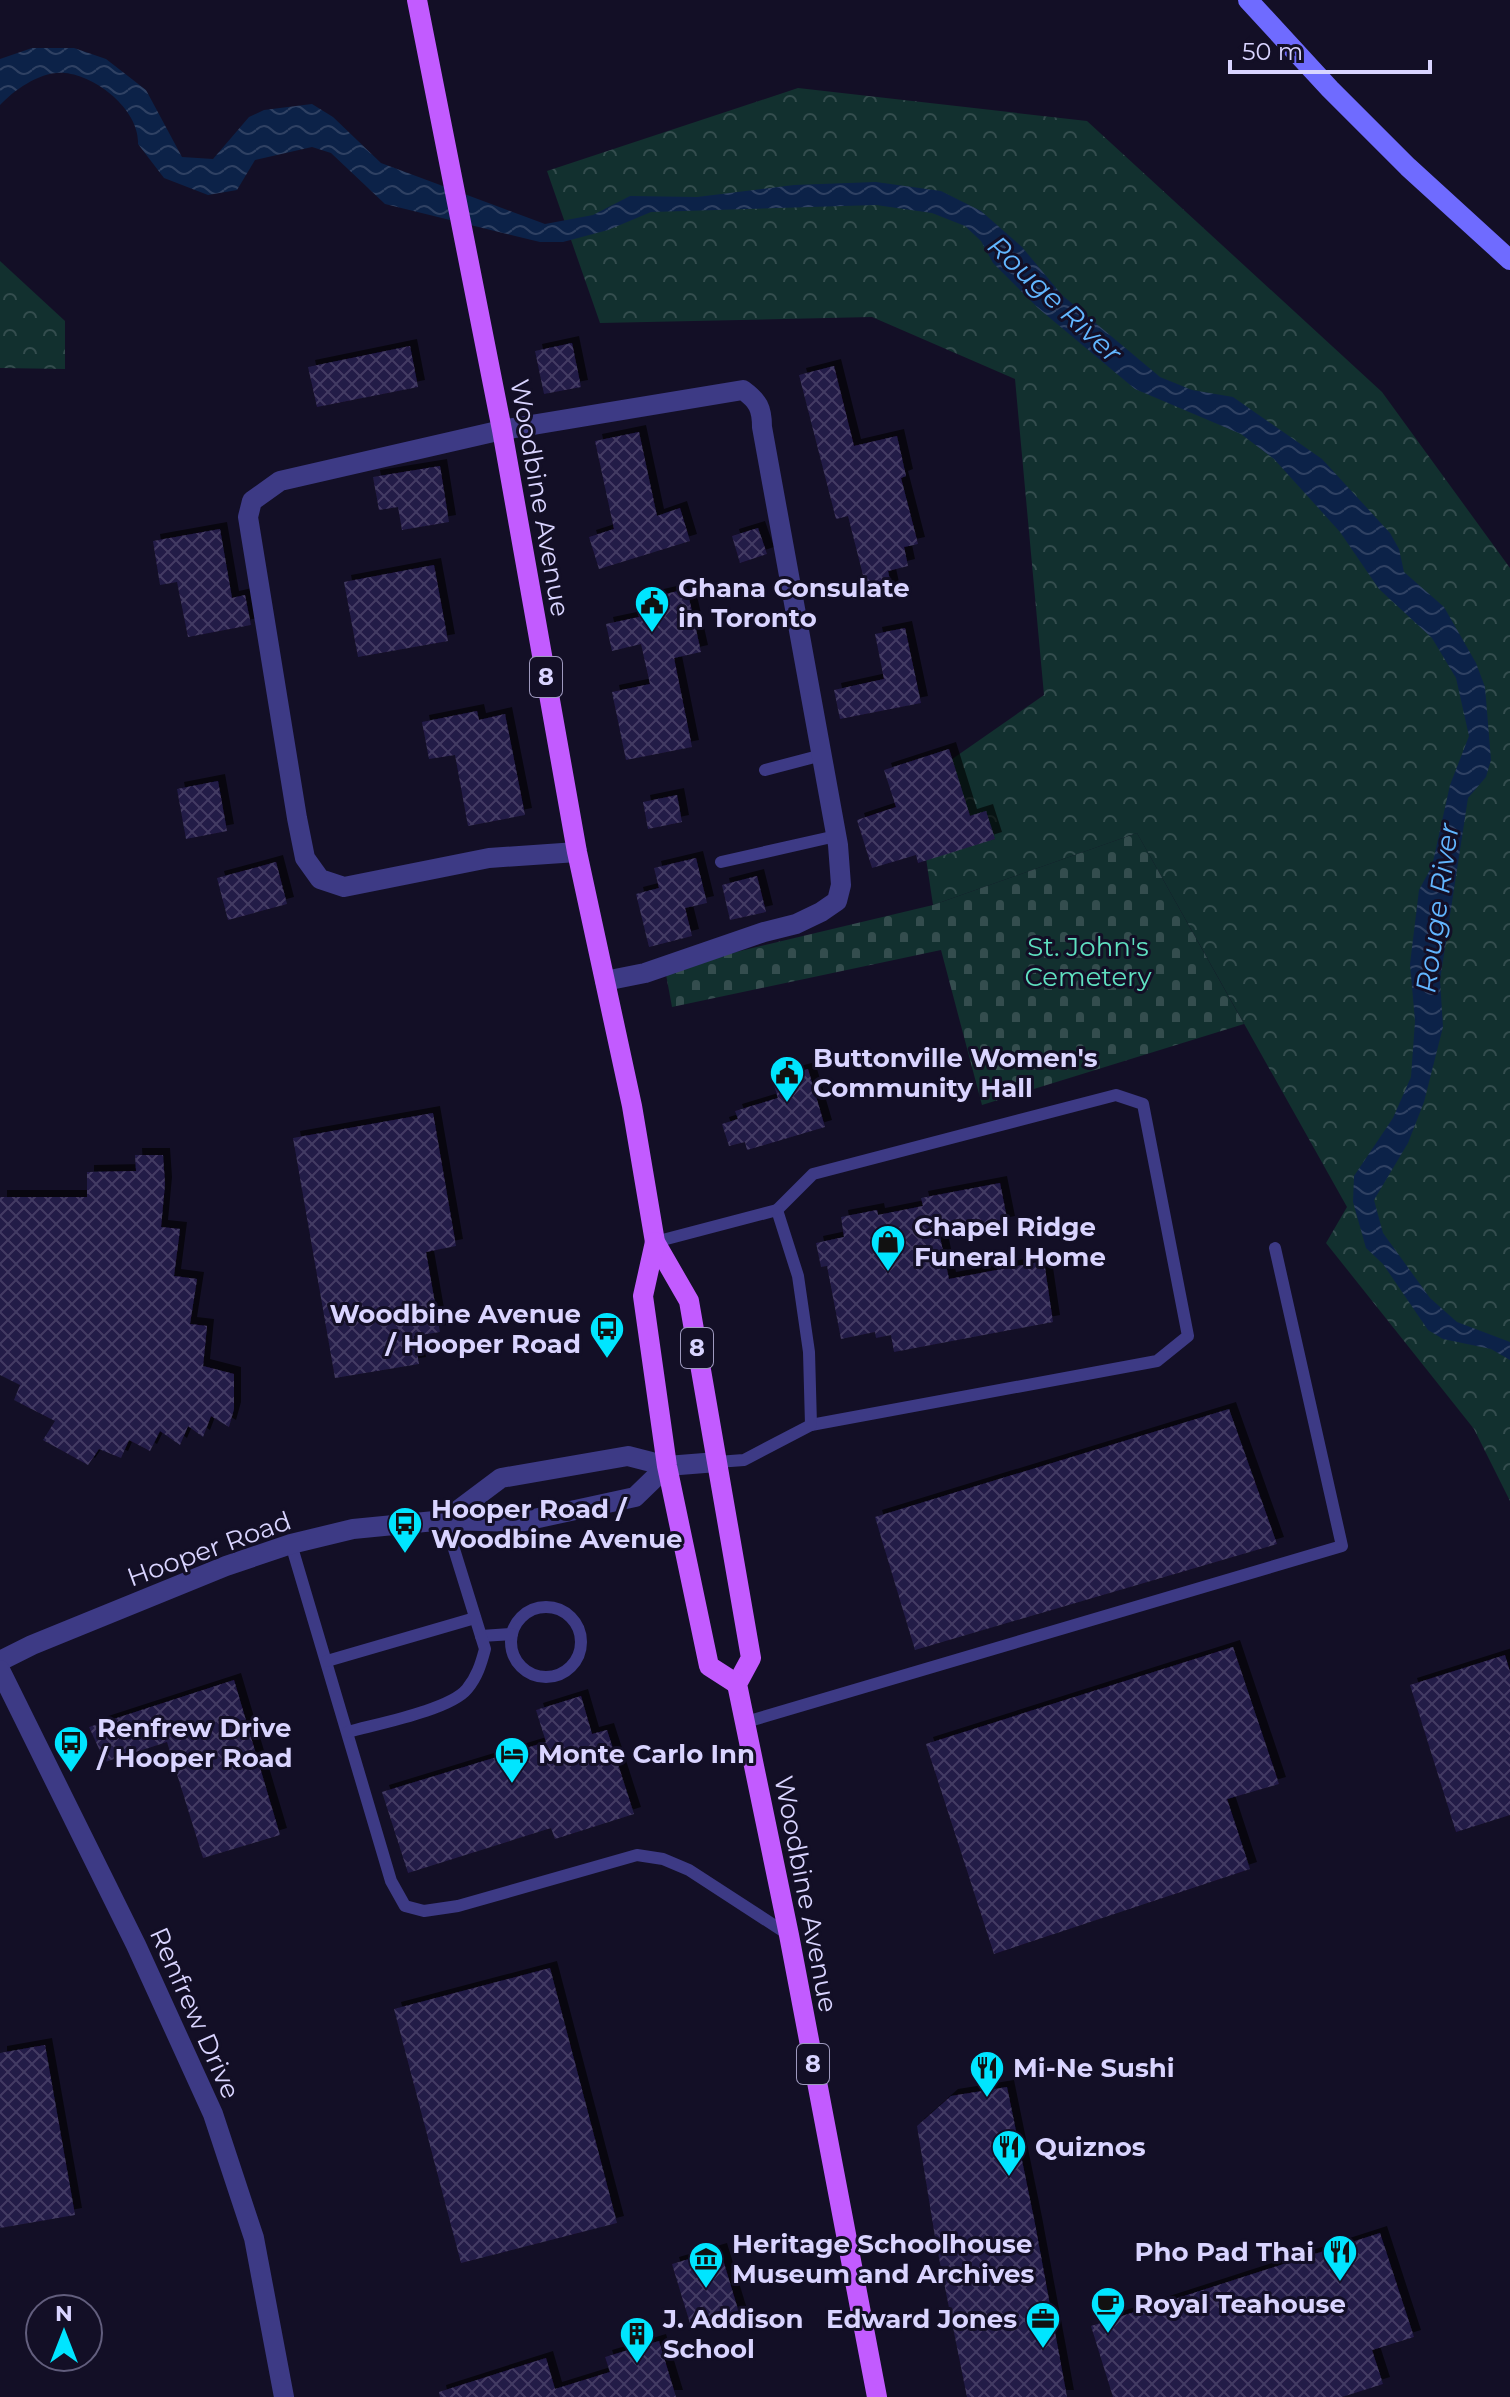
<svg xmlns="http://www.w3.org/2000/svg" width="1510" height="2397" viewBox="0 0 1510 2397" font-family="Montserrat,sans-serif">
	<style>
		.forest { fill: url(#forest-crowns) }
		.cemetery { fill: url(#cemetery-stones) }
		.water { fill: url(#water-waves) }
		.building { fill: url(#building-cross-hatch); filter: url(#shadow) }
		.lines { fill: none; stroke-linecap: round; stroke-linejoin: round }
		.lane { stroke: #3d3a85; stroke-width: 12 }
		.street { stroke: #3d3a85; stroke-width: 20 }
		.secondary { stroke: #6f6bff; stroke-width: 20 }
		.primary { stroke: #c25bff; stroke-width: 20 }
		.labels { text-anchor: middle; stroke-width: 6; stroke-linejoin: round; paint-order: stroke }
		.shield { fill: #130f26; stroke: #9e99be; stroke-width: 2 }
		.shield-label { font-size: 24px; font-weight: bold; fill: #d9d4ff }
		.street-label { font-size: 26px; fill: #d9d4ff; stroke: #130f26 }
		.poi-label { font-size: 26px; font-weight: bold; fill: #d9d4ff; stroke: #130f26; text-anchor: start }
		.park-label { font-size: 26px; fill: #5fe0c0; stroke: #130f26 }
		.water-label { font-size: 28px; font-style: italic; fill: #62b6ff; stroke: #130f26 }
	</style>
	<defs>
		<pattern id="forest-crowns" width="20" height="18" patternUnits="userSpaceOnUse" patternTransform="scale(2)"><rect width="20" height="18" fill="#12302f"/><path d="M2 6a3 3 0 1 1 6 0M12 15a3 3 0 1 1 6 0" fill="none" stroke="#344d4e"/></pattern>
		<pattern id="cemetery-stones" width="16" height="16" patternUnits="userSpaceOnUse" patternTransform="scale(2)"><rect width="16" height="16" fill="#12302f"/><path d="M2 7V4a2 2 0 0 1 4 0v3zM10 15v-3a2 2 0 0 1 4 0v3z" fill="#344d4e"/></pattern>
		<pattern id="water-waves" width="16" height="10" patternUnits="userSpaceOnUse" patternTransform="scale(2)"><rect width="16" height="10" fill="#0c2248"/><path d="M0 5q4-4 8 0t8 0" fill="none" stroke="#2f4163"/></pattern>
		<pattern id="building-cross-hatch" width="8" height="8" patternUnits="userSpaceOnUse" patternTransform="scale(2)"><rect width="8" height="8" fill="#241b47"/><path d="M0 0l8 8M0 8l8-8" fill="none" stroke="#433b63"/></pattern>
		<filter id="shadow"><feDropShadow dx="7" dy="-7" stdDeviation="0" flood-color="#0009"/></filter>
	</defs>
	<rect width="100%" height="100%" fill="#130f26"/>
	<!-- forest -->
	<g class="forest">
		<path d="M798,88L1087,121L1382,392L1510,568V1501L1474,1429L1326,1243L1347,1207L1137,833L933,905L915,785L1044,695L1015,379L872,317L600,323L547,171Z"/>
		<path d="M0,261L65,321V369L0,368Z"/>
	</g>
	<!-- cemetery -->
	<path class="cemetery" d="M1137,833L1244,1024L982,1105L941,950L672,1007L665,969L933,905Z"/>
	<!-- water -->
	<path class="water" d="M32,48H74L106,59L146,90L182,157L213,159L249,117L264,110L312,104L333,117L381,163L545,224L593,215L630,196L697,197L794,185L876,182L941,191L981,211L1022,247L1062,295L1160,377L1192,390L1233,397L1322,459L1390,533L1399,549L1404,572L1444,607L1476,663L1485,687L1491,760L1486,777L1468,798L1440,980L1443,1027L1424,1102L1408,1143L1374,1200L1383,1233L1430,1298L1457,1322L1510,1342V1360L1491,1349L1443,1339L1428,1330L1383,1264L1366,1248L1353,1202L1354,1176L1393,1118L1411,1077L1415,1021L1410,964L1419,890L1432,866L1450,785L1469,736L1456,678L1432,638L1379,589L1340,532L1274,459L1241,434L1135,389L1038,308L993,263L981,241L965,226L932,213L876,205L651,212L608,230L563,242H540L385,204L331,153L312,147L255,160L237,190L208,195L164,178L138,144C140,111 97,76 65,73C42,70 14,90 0,105V59Z"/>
	<!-- building -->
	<g class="building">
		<path d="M572,343L581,387L544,394L535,351Z"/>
		<path d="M410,346L418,387L317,407L308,367Z"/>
		<path d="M834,366L854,446L897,436L906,476L901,478L918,544L904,547L908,566L888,571L892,589L868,595L848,516L836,519L799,375Z"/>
		<path d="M639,432L657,516L680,508L690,541L599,569L589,537L614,529L595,441Z"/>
		<path d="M440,466L449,522L402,530L398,507L379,510L373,477Z"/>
		<path d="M758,528L767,554L740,563L732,536Z"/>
		<path d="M220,529L232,598L245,595L251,625L188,637L177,582L160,585L153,541Z"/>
		<path d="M434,565L448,641L358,657L344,582Z"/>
		<path d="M687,589L701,652L674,658L692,747L626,760L612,692L650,684L641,644L612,651L606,624L639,617L635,601Z"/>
		<path d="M905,628L921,703L840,719L834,690L884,679L875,634Z"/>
		<path d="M477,711L479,720L505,714L525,815L468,826L455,755L429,759L422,722Z"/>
		<path d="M949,749L970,816L986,811L995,839L918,863L916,855L872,868L857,820L896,807L884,770Z"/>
		<path d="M218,781L227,831L186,839L177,789Z"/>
		<path d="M677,795L682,822L648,829L643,802Z"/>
		<path d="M696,858L707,903L685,908L692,936L649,947L636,894L659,888L654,868Z"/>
		<path d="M276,862L287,904L228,920L217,878Z"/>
		<path d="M757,876L766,912L730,920L722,885Z"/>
		<path d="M808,1069L825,1127L747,1150L745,1142L729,1146L722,1124L738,1119L735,1111L778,1098L772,1079Z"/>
		<path d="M433,1113L456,1246L426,1252L440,1332L414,1336L419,1364L335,1378L293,1138Z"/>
		<path d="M135,1155H163L165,1184L161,1227L180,1229L174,1276L197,1279L190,1324L207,1326L203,1366L234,1374V1409L229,1427L211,1416L203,1437L188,1426L180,1445L160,1431L150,1451L129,1440L121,1458L99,1449L88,1465L43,1440L55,1421L14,1400L20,1385L0,1375V1197H87V1172L136,1171Z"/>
		<path d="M1000,1183L1008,1223L940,1237L949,1279L1044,1261L1053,1322L894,1352L891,1335L876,1338L875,1332L841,1339L827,1266L821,1267L816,1243L844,1237L841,1217L877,1210L878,1215L923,1206L921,1198Z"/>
		<path d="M1229,1409L1277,1544L915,1650L875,1517Z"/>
		<path d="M1233,1647L1279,1784L1227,1799L1250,1869L994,1954L926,1744Z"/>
		<path d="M1505,1655L1510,1672V1815L1456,1832L1410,1685Z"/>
		<path d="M234,1680L280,1835L203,1858L167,1742L105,1762L89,1727Z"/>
		<path d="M581,1696L592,1734L607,1730L634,1814L555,1839L551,1828L408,1873L382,1792L546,1742L536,1710Z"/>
		<path d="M550,1968L617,2223L461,2263L394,2009Z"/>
		<path d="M45,2045L75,2215L0,2228V2053Z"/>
		<path d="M1007,2087L1035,2224L1067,2397H967L936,2243L917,2126L951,2096Z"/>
		<path d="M1380,2233L1414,2337L1372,2350L1383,2384L1342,2397H1113L1091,2326Z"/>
		<path d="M720,2250L740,2316L692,2330L672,2264Z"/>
		<path d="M659,2341L676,2397H440L439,2392L546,2358L555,2389L610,2372L605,2357Z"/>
	</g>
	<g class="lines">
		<!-- lane -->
		<g class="lane">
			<path d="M765,770L822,755"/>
			<path d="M721,862L836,836"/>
			<path d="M777,1210L813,1174L1116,1095L1143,1104L1188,1336L1157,1361L811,1425"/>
			<path d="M655,1242L777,1210L798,1276L809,1352L811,1425L744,1460L717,1462"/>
			<path d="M291,1544L391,1881L405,1906L424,1911L458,1906L637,1855L663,1859L689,1870L789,1935"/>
			<circle cx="546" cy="1642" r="35"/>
			<path d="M481,1636L512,1634"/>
			<path d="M327,1661L475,1618"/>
			<path d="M746,1722L1342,1546L1275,1248"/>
			<path d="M348,1732C376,1724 450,1710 467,1689C477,1677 481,1664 485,1649L445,1520"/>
		</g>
		<!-- street -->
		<g class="street">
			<path d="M577,852L489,858L344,887L320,879L305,858L297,818L248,517L252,501L280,481L502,430L743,390C758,401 762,408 762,427L838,845L841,885L837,901L821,912L796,924L764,932L645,973L605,981"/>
			<path d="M445,1520L501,1478L628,1456L667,1466L717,1462"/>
			<path d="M0,1661L32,1645L226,1566L291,1544L353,1529L445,1520L520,1522L635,1497L667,1466"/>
			<path d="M0,1670L136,1945L213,2114L254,2238L284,2397"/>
		</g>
		<!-- secondary -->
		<path class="secondary" d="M1248,0L1330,89L1408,167L1510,260"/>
		<!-- primary -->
		<g class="primary">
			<path d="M417,0L502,430L577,852L632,1106L655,1242L689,1301L751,1658L737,1684L789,1935L877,2397"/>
			<path d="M655,1242L643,1296L667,1466L709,1666L737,1684"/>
		</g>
	</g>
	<!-- icons -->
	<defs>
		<symbol id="civic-pin" viewBox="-11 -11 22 30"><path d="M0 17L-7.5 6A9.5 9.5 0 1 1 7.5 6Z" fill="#00e5ff" stroke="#130f26"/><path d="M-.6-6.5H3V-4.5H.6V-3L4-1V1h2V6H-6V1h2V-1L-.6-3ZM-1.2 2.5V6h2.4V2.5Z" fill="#111"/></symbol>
		<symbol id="shop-pin" viewBox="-11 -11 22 30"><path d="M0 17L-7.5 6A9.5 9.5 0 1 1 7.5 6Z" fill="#00e5ff" stroke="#130f26"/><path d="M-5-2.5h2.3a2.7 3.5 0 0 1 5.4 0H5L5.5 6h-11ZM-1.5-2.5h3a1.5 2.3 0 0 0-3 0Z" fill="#111"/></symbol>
		<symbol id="bus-pin" viewBox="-11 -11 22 30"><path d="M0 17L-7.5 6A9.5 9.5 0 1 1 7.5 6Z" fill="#00e5ff" stroke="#130f26"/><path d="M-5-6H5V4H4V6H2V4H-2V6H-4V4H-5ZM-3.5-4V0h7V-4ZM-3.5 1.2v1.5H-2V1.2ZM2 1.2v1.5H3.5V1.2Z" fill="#111"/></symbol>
		<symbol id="hotel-pin" viewBox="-11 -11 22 30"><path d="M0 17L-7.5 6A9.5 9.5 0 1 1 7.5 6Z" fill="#00e5ff" stroke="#130f26"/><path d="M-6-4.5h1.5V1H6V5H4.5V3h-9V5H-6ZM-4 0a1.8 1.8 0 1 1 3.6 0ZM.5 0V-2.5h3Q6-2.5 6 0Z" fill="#111"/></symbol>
		<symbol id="restaurant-pin" viewBox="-11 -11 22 30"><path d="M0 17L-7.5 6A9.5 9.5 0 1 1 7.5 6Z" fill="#00e5ff" stroke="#130f26"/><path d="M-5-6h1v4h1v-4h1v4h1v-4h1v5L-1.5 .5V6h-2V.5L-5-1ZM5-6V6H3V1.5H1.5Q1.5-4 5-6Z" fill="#111"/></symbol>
		<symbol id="museum-pin" viewBox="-11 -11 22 30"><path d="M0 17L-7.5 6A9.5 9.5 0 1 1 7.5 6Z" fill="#00e5ff" stroke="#130f26"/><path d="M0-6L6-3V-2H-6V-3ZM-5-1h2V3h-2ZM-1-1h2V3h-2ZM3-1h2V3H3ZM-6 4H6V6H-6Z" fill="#111"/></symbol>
		<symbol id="cafe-pin" viewBox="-11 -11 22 30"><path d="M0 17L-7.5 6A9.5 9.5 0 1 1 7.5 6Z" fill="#00e5ff" stroke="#130f26"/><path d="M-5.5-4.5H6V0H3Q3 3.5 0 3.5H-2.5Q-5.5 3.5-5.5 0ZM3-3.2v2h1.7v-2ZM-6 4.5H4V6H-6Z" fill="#111"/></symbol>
		<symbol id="office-pin" viewBox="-11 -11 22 30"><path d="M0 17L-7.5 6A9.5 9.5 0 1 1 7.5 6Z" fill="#00e5ff" stroke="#130f26"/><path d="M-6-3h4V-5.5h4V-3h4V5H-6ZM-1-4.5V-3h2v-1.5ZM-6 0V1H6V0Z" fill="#111"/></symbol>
		<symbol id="building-pin" viewBox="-11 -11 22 30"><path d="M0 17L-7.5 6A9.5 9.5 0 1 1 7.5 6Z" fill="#00e5ff" stroke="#130f26"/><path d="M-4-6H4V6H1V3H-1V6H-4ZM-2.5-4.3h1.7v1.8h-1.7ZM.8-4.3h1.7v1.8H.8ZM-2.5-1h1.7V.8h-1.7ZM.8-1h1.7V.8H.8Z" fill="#111"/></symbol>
	</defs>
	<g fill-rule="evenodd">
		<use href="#civic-pin" x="632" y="583" width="40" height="54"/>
		<use href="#civic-pin" x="767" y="1053" width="40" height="54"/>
		<use href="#shop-pin" x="868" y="1222" width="40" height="54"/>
		<use href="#bus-pin" x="587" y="1309" width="40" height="54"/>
		<use href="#bus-pin" x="385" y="1504" width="40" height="54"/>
		<use href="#bus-pin" x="51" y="1723" width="40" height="54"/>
		<use href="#hotel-pin" x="492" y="1734" width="40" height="54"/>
		<use href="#restaurant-pin" x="967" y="2048" width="40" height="54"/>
		<use href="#restaurant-pin" x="989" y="2127" width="40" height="54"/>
		<use href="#restaurant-pin" x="1320" y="2232" width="40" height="54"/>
		<use href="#museum-pin" x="686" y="2239" width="40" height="54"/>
		<use href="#cafe-pin" x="1088" y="2284" width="40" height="54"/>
		<use href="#office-pin" x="1023" y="2299" width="40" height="54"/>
		<use href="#building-pin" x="617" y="2314" width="40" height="54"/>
	</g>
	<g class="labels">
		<!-- shield labels -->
		<g class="shield">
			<rect x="530" y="657" width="32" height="40" rx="6"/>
			<rect x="681" y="1328" width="32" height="40" rx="6"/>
			<rect x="797" y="2044" width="32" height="40" rx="6"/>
		</g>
		<g class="shield-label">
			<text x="546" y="685">8</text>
			<text x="697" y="1356">8</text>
			<text x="813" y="2072">8</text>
		</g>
		<!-- street labels -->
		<g class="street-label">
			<text transform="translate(540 498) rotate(80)" y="9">Woodbine Avenue</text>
			<text transform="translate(209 1549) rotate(-20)" y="9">Hooper Road</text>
			<text transform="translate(806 1894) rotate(79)" y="9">Woodbine Avenue</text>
			<text transform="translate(195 2013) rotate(66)" y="9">Renfrew Drive</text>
		</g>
		<!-- poi labels -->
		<g class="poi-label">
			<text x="678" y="597">Ghana Consulate<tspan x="678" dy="30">in Toronto</tspan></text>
			<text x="813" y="1067">Buttonville Women's<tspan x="813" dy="30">Community Hall</tspan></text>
			<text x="914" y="1236">Chapel Ridge<tspan x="914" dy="30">Funeral Home</tspan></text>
			<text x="581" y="1323" text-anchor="end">Woodbine Avenue<tspan x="581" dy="30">/ Hooper Road</tspan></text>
			<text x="431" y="1518">Hooper Road /<tspan x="431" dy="30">Woodbine Avenue</tspan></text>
			<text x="97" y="1737">Renfrew Drive<tspan x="97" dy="30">/ Hooper Road</tspan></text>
			<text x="538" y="1763">Monte Carlo Inn</text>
			<text x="1013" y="2077">Mi-Ne Sushi</text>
			<text x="1035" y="2156">Quiznos</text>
			<text x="732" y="2253">Heritage Schoolhouse<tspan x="732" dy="30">Museum and Archives</tspan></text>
			<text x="1314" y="2261" text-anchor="end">Pho Pad Thai</text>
			<text x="1134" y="2313">Royal Teahouse</text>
			<text x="663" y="2328">J. Addison<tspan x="663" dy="30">School</tspan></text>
			<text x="1017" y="2328" text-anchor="end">Edward Jones</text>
		</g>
		<!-- park labels -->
		<g class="park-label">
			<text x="1088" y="956">St. John's<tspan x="1088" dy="30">Cemetery</tspan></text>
		</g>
		<!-- water labels -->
		<g class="water-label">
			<text transform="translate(1055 299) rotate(43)" y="10">Rouge River</text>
			<text transform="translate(1437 908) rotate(-82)" y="10">Rouge River</text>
		</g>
	</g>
	<!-- north arrow -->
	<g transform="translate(64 2333)"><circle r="38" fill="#130f26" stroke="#625e7d" stroke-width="2"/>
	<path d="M0-6L14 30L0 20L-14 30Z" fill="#00e5ff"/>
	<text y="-12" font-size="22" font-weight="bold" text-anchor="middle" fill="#d9d4ff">N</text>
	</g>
	<!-- scale -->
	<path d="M1230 60v12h200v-12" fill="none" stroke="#d9d4ff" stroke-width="4"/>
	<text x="1242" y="60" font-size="24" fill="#d9d4ff" stroke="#130f26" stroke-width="6" paint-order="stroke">50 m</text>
</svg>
